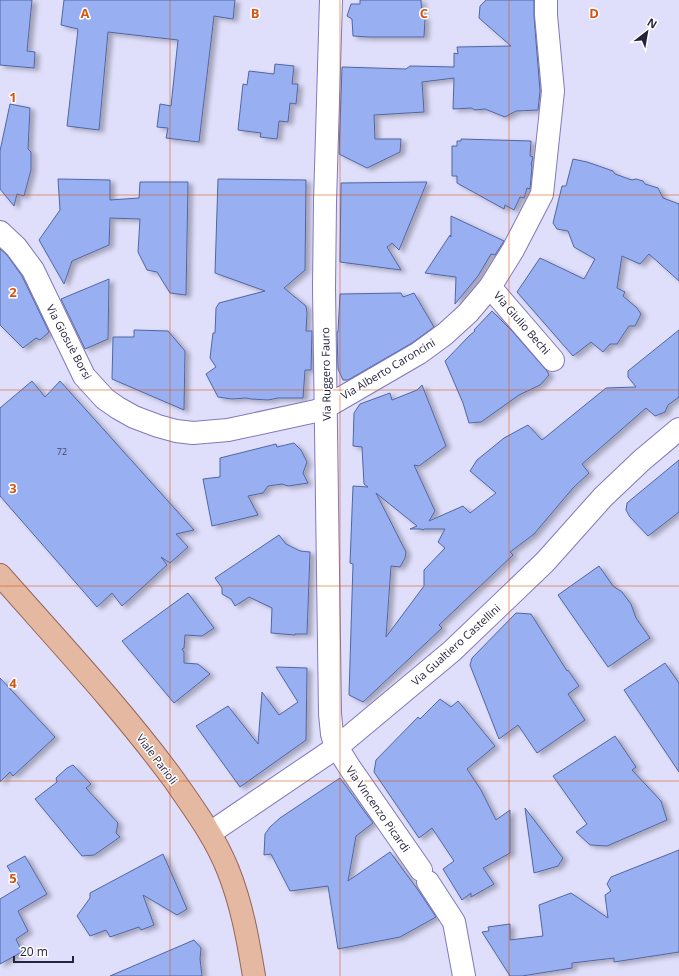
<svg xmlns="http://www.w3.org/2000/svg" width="679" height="976" viewBox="0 0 679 976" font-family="'Open Sans',sans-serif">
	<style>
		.building { fill: #98b0f1; stroke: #5166a3; fill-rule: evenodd; filter: url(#shadow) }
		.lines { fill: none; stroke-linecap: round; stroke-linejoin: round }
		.minor-casing { stroke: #8079bb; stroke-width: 24 }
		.major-casing { stroke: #976555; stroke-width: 24 }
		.minor { stroke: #fff; stroke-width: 22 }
		.major { stroke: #e5b8a1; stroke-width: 22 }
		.grid { fill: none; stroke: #d45411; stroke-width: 1; stroke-opacity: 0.55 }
		.labels { text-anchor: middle; stroke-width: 3; stroke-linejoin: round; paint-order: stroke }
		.number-label { font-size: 9px; fill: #42466a }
		.street-label { font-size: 11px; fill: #25223d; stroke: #fff }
		.grid-label { font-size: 13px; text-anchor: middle; font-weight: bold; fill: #d45411; stroke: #fff; stroke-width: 3; stroke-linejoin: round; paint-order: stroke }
	</style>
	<defs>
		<filter id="shadow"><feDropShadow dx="4.5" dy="2.5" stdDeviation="2" flood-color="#0004"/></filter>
	</defs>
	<rect width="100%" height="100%" fill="#dfdefb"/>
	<!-- building -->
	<g class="building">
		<path d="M0,0H32L27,51L35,52L34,68L0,65Z"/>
		<path d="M64,0H235L233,19L214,16L199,142L166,138L168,128L157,127L160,104L171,106L178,40L108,32L99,130L67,126L78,29L61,25Z"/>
		<path d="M360,0H421L422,18H425L424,37H369L353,36L352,19L347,16L351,4H360Z"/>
		<path d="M486,0H534V16L540,91L538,110L516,111L505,117L485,109L475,110L471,108L453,109L454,78L422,82L424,112L374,115L375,139H401L400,152L367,168L339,154L342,67L406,69L410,66L454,67V53L458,54L457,47L511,46L479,18L480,6Z"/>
		<path d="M275,64L294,66L292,84H298L296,104L290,103L288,122L279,121L277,139L260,137L261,133L238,130L243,84L247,85L249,71L274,74Z"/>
		<path d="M10,104L30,108L28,149L31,152V170L24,196L17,194L14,206L0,189V151Z"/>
		<path d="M461,139L531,141L530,156L533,157L531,165L532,166L530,189L527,188L524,198L520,197L514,210L505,205L504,209L457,183V176H452V146H457V141H461Z"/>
		<path d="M573,159L587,162L613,171L615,174L632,180L636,179L643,181L645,184L658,188L663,198L679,204V281L649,254L640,264L622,256L617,288L625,292L623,296L637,308L641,314L635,326H629L617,344H610L603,352L591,342L573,356L517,292L540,258L584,279L595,259L574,247L568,231L557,229L553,223L562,186H566Z"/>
		<path d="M58,179L110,180V200L139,198L140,182H188L186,295L170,293L157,272L147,270L138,252L140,219L110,218L109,245L72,261L64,284L39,240L60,210Z"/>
		<path d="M218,179L306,180L305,270L284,288L306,306L307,313L306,331H312L311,370H305L303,398H278L268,400L251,399L246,398L232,399L218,397L206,374L216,367L210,358L213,333H215L216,308L219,303L265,291L215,273Z"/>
		<path d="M427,182L399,250L392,243L387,247L401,270L340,262L341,183Z"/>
		<path d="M451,216L504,241L495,255L491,254L478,276L455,304L456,277L425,273L450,235L451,237Z"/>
		<path d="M0,249L7,255L22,276L49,332L40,340L36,338L23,348L0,325Z"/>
		<path d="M109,279L108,339L85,349L61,299Z"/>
		<path d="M401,293L403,297L414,293L434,327L412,343L348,380H343L338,369L337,332H338L340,294Z"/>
		<path d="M492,311L512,331L547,371L549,375L540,385L519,395L481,422L469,423L463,403L445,361L469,336L475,331L474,330Z"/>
		<path d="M134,330L168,331L185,351L184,410L112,379L113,337H134Z"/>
		<path d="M679,330V397L668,405L665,412L655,416L646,408L582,464L589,473L573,488L534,534L510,552L513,555L439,625L442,628L363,702L349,695L353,564L350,563L353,486L368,487L364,484L362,447L353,446L354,413L360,404L390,393L392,400L417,390L422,385L446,446L419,466L414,465L435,511L429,521L463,506L470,513L496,493L470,471L477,460L504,438L528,425L542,440L606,388L636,387L628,377V371ZM376,493L417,526L410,529H421L423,530L424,529H445L438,542L445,548L424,570V586L386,637L391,566L400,567L405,558L406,552Z"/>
		<path d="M32,381L45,397L60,381L194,530L176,534L188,547L170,563L161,557L167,565L122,606L112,593L97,607L0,496V408Z"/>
		<path d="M294,443L301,450L307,462L303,473L308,483L288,486L282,484L268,486L263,493L248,496L258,515L212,526L203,479L220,477V458L276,444L277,447Z"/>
		<path d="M679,460V512L648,536L630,517L626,510L627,503Z"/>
		<path d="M279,535L286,544L300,551L310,552L307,634H295V635L271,633L272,608L249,597L235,606L231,599L222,594V588L215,578Z"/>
		<path d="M599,566L613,586L622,592L631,604L636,618L650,638L608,667L558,595Z"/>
		<path d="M188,593L214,628L202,636L185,635L184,648L182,649L184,652V663L198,664L210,674L174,703L122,641Z"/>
		<path d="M516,613L531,614L567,671L568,670L579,686L568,694L585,720L537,753L518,725L499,739L470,665L472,658Z"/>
		<path d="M665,663L679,683V772L624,690Z"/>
		<path d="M276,667L307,668L306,740L240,787L196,726L228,706L258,744L262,692L279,715L298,702Z"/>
		<path d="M0,678L55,737L13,776L10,772L0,782Z"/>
		<path d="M440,699L451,707L458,701L495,746L467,769L481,790L496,820L510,810V853L483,868L494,884L471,897V893L462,900L443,869L454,861L432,828L419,838L374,772L376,760L418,717L420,719Z"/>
		<path d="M615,736L636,767L632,770L661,801L667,820L607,846L590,845L576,832L587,824L553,776Z"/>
		<path d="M73,765L91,784L86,788L118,823L116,833L120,837L94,855L82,856L35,799L57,782L56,778L67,768Z"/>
		<path d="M340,778L373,823L356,836L348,881L390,852L418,890L436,917L400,937L338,949L328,886L290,891L271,854L264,855L265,834L270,827L280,818Z"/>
		<path d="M525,808L563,858L558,866L534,873Z"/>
		<path d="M679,850V952L614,962V958L572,963V968L522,976H510L482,932L489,931L488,927L510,924V940L543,936L539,905L571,893L608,918L605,895L611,891L607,884L611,877Z"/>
		<path d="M163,854L187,909L177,915L143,895L154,925L141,930L139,927L110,937L106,930L90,936L77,916L90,898V893Z"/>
		<path d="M25,856L47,894L18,911L28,931L16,939L22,952L0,964V899L20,887L7,866Z"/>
		<path d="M194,940L201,948L200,959L202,976H110Z"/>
	</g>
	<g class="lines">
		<defs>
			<g id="minor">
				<path d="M331,0L325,202L324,288L330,714L332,734L335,744L350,768L421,870"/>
				<path d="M0,232L16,247L33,270L84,376L105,399L118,408L134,417L158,426L176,431L193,433L228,430L316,411L326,407L419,353L445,334L468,313L490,287L513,250L542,194L553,91L546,15V0"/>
				<path d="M490,287L553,360"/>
				<path d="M210,833L337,747L452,651L545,562L603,497L642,460L679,429"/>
				<path d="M428,882L454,922L464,976"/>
			</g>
			<path id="major" d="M0,575C59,642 121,708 174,780C194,809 215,837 228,870C242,905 248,940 254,976"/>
		</defs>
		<!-- minor casing -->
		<use href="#minor" class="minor-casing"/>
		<!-- major casing -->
		<use href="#major" class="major-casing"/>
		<!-- minor -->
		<use href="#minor" class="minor"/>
		<!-- major -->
		<use href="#major" class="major"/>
	</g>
	<!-- grid -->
	<path class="grid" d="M170,0V976M340,0V976M509,0V976M0,195H679M0,390H679M0,586H679M0,781H679"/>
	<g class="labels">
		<!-- number labels -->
		<g class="number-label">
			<text x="62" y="455">72</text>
		</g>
		<!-- street labels -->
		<g class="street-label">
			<text transform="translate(522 323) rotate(49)" y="4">Via Giulio Bechi</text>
			<text transform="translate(69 342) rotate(62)" y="4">Via Giosuè Borsi</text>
			<text transform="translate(388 369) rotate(-31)" y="4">Via Alberto Caroncini</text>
			<text transform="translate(326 374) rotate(-91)" y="4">Via Ruggero Fauro</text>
			<text transform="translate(456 645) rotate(-42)" y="4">Via Gualtiero Castellini</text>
			<text transform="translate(157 759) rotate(53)" y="4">Viale Parioli</text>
			<text transform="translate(378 809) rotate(55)" y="4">Via Vincenzo Picardi</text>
		</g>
	</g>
	<g class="grid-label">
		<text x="85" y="18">A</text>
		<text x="255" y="18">B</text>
		<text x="424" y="18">C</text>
		<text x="594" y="18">D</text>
		<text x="13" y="102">1</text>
		<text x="13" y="297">2</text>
		<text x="13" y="493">3</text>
		<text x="13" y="688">4</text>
		<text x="13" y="883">5</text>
	</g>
	<!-- north arrow -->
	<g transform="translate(647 32) rotate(31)" stroke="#ffffff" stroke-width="3" paint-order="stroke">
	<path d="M0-3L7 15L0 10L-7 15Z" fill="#25223d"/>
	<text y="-6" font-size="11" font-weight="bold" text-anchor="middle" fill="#25223d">N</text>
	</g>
	<!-- scale -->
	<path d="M14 956v6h59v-6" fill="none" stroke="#25223d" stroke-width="2"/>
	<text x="20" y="956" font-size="12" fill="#25223d" stroke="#ffffff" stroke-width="3" paint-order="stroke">20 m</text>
</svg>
